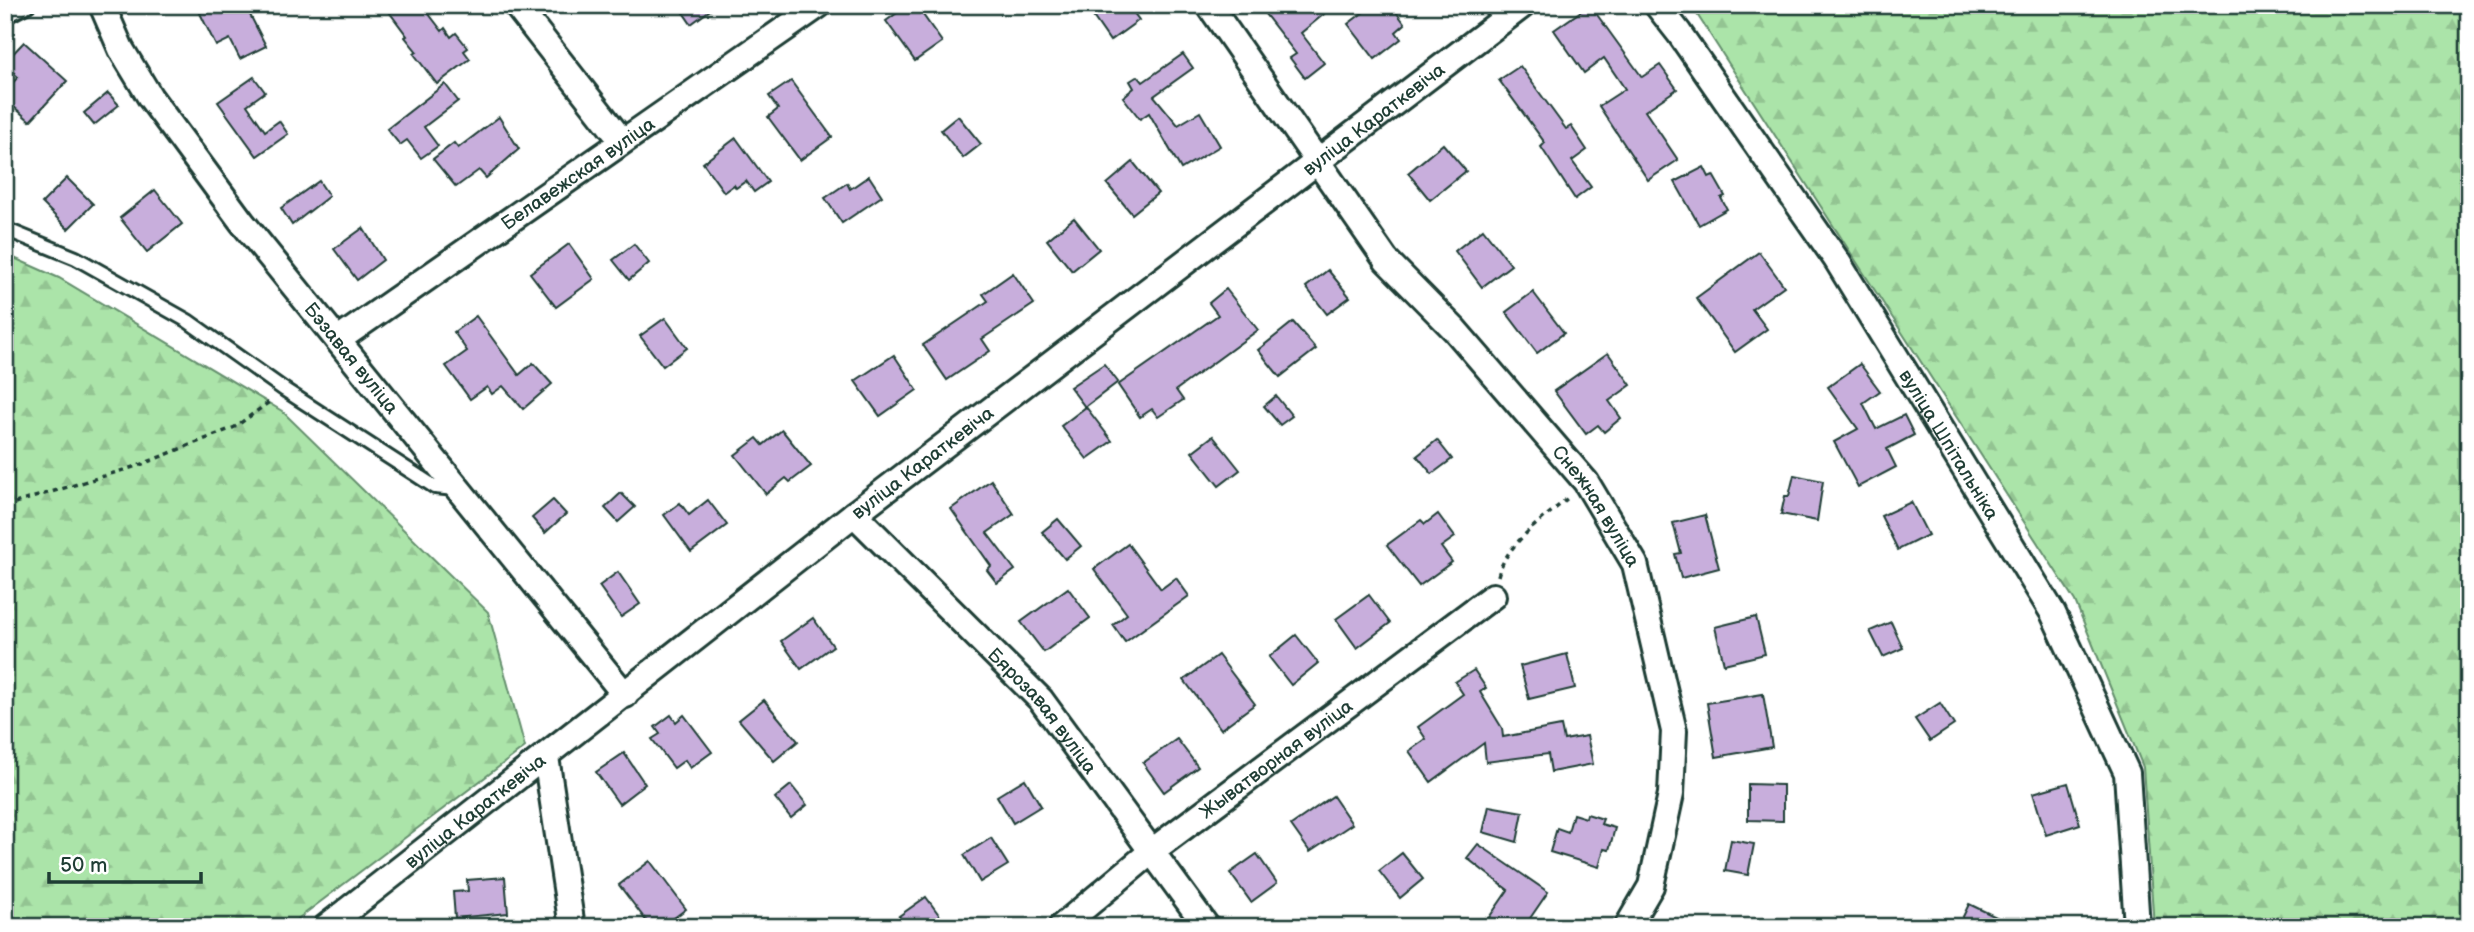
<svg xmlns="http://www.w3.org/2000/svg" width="2474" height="932" viewBox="0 0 2474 932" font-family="'Balsamiq Sans',sans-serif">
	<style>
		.forest { fill: url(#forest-firs); stroke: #65906e; stroke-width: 2 }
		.building { fill: #c8aedc; stroke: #1f3d34; stroke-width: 2 }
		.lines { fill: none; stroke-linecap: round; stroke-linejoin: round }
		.service-casing { stroke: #1f3d34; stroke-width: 18 }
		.minor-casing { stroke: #1f3d34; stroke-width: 30 }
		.path { stroke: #1f3d34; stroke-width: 3.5; stroke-dasharray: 5 5; stroke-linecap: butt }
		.service { stroke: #fff; stroke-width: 12 }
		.minor { stroke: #fff; stroke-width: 24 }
		.labels { text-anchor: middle; stroke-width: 6; stroke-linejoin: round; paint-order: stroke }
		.street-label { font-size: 19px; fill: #1f3d34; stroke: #fff }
	</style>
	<defs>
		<pattern id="forest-firs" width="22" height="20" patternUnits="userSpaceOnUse" patternTransform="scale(1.75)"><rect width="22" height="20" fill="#abe4a9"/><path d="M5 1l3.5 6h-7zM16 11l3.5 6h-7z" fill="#93c492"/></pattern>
	</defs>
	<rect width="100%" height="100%" fill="#fff"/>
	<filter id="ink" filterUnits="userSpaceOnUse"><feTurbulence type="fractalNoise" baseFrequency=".0143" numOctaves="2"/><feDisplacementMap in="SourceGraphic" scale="14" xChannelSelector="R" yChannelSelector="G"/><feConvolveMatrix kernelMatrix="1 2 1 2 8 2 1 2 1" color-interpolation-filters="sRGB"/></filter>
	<g filter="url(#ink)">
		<!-- forest -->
		<g class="forest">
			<path d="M1691,5H2469V927H2154L2143,767L2075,601Z"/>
			<path d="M5,254L59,278L282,411L488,612L525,747L287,927H5Z"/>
		</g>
		<!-- building -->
		<g class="building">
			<path d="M196,5H245L266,46L240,59L230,39L216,46Z"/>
			<path d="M384,5H422L442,31L445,28L451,37L456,33L468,48L464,51L470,59L437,84L414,54L417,52L405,37L407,36Z"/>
			<path d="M678,5H717L691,24Z"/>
			<path d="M908,5H916L942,42L915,61L886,21Z"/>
			<path d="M1085,5H1128L1139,20L1110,41Z"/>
			<path d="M1258,5H1317L1324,14L1301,33L1324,63L1305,78L1290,58L1296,54Z"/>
			<path d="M1373,5H1391L1405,24L1396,32L1401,39L1375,59L1348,24Z"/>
			<path d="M1590,5L1642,77L1660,65L1677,89L1645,111L1678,160L1648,180L1599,106L1625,89L1604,58L1584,73L1554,30Z"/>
			<path d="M24,42L67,81L30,121L5,99V91L18,77L5,65V62Z"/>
			<path d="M1183,54L1193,68L1154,96L1178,125L1200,112L1220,146L1181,169L1149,113L1140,119L1123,97L1134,88L1130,81L1138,76L1143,82Z"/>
			<path d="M1520,66L1566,129L1571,126L1587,150L1572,161L1591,187L1575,199L1541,147L1545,143L1499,80Z"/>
			<path d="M254,77L265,92L247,105L265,131L279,121L288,134L257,156L218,102Z"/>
			<path d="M791,81L832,137L800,160L768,117L778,109L769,96Z"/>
			<path d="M445,84L458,101L424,127L438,146L421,158L407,140L400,145L387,129Z"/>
			<path d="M108,93L119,105L94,125L84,113Z"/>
			<path d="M958,116L981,144L963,158L941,130Z"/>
			<path d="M499,117L519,149L486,178L479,170L456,187L433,159L454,143L458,148Z"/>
			<path d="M736,138L768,182L754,192L746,181L736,188L734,185L724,192L703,163Z"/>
			<path d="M1443,144L1466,171L1430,200L1408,173Z"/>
			<path d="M1133,162L1158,193L1132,214L1107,184Z"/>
			<path d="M1704,167L1709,177L1713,175L1725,196L1721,198L1727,209L1699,225L1675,182Z"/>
			<path d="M869,176L882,196L842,223L825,198L847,183L850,189Z"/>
			<path d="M67,178L93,204L68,229L42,203Z"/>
			<path d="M319,181L329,196L292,225L281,208Z"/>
			<path d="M155,190L182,224L147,252L120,218Z"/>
			<path d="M1074,218L1099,249L1072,271L1047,240Z"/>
			<path d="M363,228L383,260L357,280L334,249Z"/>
			<path d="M1483,229L1511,265L1482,287L1455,251Z"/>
			<path d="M569,244L594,279L556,307L530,273Z"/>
			<path d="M634,244L649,263L629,280L613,260Z"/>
			<path d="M1759,252L1784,286L1752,309L1767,329L1735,352L1696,298Z"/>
			<path d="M1328,270L1350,297L1327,314L1306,287Z"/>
			<path d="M1013,273L1034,304L982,339L990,351L947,380L923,345L988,301L983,294Z"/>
			<path d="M1226,289L1258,330L1176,390L1183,400L1158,417L1152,409L1140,417L1118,385L1218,315L1209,303Z"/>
			<path d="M1533,292L1564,333L1537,353L1506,312Z"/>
			<path d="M476,316L519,375L533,363L552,384L523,409L503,386L492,394L487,387L470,399L446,366L467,351L454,332Z"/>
			<path d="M665,318L687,348L663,366L640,336Z"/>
			<path d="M1293,322L1316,349L1280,377L1258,350Z"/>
			<path d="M1608,353L1631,385L1609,401L1621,418L1604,432L1598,425L1586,434L1554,391Z"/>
			<path d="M894,355L917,390L880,416L855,381Z"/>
			<path d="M1104,364L1118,382L1085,407L1070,387Z"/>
			<path d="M1860,364L1880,391L1863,403L1876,429L1904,415L1914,435L1887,449L1896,467L1858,487L1834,442L1858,429L1828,387Z"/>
			<path d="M1276,396L1292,416L1280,425L1264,406Z"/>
			<path d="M1086,407L1112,441L1087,459L1061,426Z"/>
			<path d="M782,430L811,466L790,482L786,478L766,494L735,455L757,438L763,445Z"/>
			<path d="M1213,436L1240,470L1219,486L1192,452Z"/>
			<path d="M1437,440L1452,459L1432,474L1417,456Z"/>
			<path d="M1794,475L1823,481L1817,521L1781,514L1785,496H1789Z"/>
			<path d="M991,480L1014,514L987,533L1015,570L997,583L987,570L991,566L951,509Z"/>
			<path d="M621,493L635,507L618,522L605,508Z"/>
			<path d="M553,500L566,514L545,533L532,518Z"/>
			<path d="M708,500L727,525L691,552L664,515L680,503L689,515Z"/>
			<path d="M1911,502L1928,535L1898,550L1881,516Z"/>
			<path d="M1438,514L1455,537L1441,547L1452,562L1419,586L1387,545L1421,520L1425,524Z"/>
			<path d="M1705,515L1719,568L1681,578L1675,554L1681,553L1673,523Z"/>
			<path d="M1058,519L1081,546L1065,559L1042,532Z"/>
			<path d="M1128,544L1161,589L1176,578L1189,596L1125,642L1113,625L1127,614L1094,569Z"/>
			<path d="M618,572L640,604L621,617L599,586Z"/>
			<path d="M1068,588L1090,618L1044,652L1021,622Z"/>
			<path d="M1369,595L1390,623L1357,648L1336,619Z"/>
			<path d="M1756,617L1765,654L1724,664L1715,627Z"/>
			<path d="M813,618L833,646L801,669L781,641Z"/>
			<path d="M1891,622L1903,648L1883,657L1870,631Z"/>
			<path d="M1296,635L1318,663L1291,685L1269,657Z"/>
			<path d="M1567,654L1575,688L1529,699L1520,666Z"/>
			<path d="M1218,655L1255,704L1221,729L1184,680Z"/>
			<path d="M1474,670L1486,688L1480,692L1502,728L1503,737L1561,726L1564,740L1587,736L1593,764L1551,772L1548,754L1486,762L1484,743L1431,782L1409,751L1426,739L1418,727L1463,694L1455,682Z"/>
			<path d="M1763,694L1772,747L1716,757L1707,703Z"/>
			<path d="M764,700L798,741L774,761L739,720Z"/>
			<path d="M1940,703L1954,725L1930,741L1915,719Z"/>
			<path d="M671,715L676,722L684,715L712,752L690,768L685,760L674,768L652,739L660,734L655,727Z"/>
			<path d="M1177,739L1198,767L1164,792L1143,763Z"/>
			<path d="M624,753L645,784L619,804L596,772Z"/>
			<path d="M1025,779L1041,806L1013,823L997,796Z"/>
			<path d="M2068,783L2080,824L2046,835L2033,793Z"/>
			<path d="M1748,784L1783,785V821L1748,820Z"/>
			<path d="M791,785L807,805L791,818L775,798Z"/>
			<path d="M1333,796L1352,824L1310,852L1291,825Z"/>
			<path d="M1489,806L1523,812L1517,842L1483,832Z"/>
			<path d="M1573,814L1586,818L1587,814L1603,819L1601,824L1615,828L1609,850L1604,849L1599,867L1550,852L1557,828L1568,832Z"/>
			<path d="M991,838L1008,865L980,882L964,855Z"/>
			<path d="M1731,840L1754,844L1748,875L1725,871Z"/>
			<path d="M1478,844L1548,892L1524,927H1499L1488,919L1508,890L1467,858Z"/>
			<path d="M1402,853L1423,879L1400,898L1379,871Z"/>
			<path d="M1257,854L1277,883L1251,902L1230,873Z"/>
			<path d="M650,861L686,909L662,927H651L619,885Z"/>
			<path d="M505,877L508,913L455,918L453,892L468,891L467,880Z"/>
			<path d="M926,897L948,927H907L899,916Z"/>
			<path d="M1969,904L2017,927H1958Z"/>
		</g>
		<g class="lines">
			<defs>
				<g id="service">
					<path d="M5,17L28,5"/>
					<path d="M5,229L76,258L188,321L285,390L435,487L455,489"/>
				</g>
				<g id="minor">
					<path id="s1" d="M102,5L121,49L150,97L242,222L625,695"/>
					<path d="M516,5L622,141"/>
					<path id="s2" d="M1209,5L1386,260L1455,330L1586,482L1635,564L1674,731L1671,794L1651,886L1627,927"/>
					<path id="s3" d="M1657,5L1679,33L1836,259L2053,613L2127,773L2137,927"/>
					<path id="s4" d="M338,340L819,5"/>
					<path id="s5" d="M854,514L1041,700L1207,927"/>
					<path d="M546,757L572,927"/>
					<path id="s6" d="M326,927L854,514L1523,5"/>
					<path id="s7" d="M1061,927L1152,851L1493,596"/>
				</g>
			</defs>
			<!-- service casing -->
			<use href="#service" class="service-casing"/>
			<!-- minor casing -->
			<use href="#minor" class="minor-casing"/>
			<!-- path -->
			<g class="path">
				<path d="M5,506L140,465L235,427L272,400"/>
				<path d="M1498,576C1506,543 1544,519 1569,497"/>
			</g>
			<!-- service -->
			<use href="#service" class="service"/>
			<!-- minor -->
			<use href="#minor" class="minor"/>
		</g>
	</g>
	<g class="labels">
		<!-- street labels -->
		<g class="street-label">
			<text dy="7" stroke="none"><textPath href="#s6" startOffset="1323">вуліца Караткевіча</textPath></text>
			<text dy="7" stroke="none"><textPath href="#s4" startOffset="292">Белавежская вуліца</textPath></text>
			<text dy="7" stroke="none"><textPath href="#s1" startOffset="434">Бэзавая вуліца</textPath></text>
			<text dy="7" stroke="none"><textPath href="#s3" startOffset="528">вуліца Шпітальніка</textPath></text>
			<text dy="7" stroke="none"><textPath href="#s6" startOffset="756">вуліца Караткевіча</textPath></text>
			<text dy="7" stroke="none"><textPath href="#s2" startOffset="635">Снежная вуліца</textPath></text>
			<text dy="7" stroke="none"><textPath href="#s5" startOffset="273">Бярозавая вуліца</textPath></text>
			<text dy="7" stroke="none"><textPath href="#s7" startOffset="273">Жыватворная вуліца</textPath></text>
			<text dy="7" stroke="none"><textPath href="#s6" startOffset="189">вуліца Караткевіча</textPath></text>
		</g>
	</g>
	<!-- margin -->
	<rect width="2474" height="932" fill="none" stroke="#fff" stroke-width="28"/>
	<rect x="14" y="14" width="2446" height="904" fill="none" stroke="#1f3d34" stroke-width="2.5" filter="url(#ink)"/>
	<!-- scale -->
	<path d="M49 872v10h152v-10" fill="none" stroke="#1f3d34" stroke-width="3.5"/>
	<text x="60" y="872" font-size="21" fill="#1f3d34" stroke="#ffffff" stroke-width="5" paint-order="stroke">50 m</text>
</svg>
